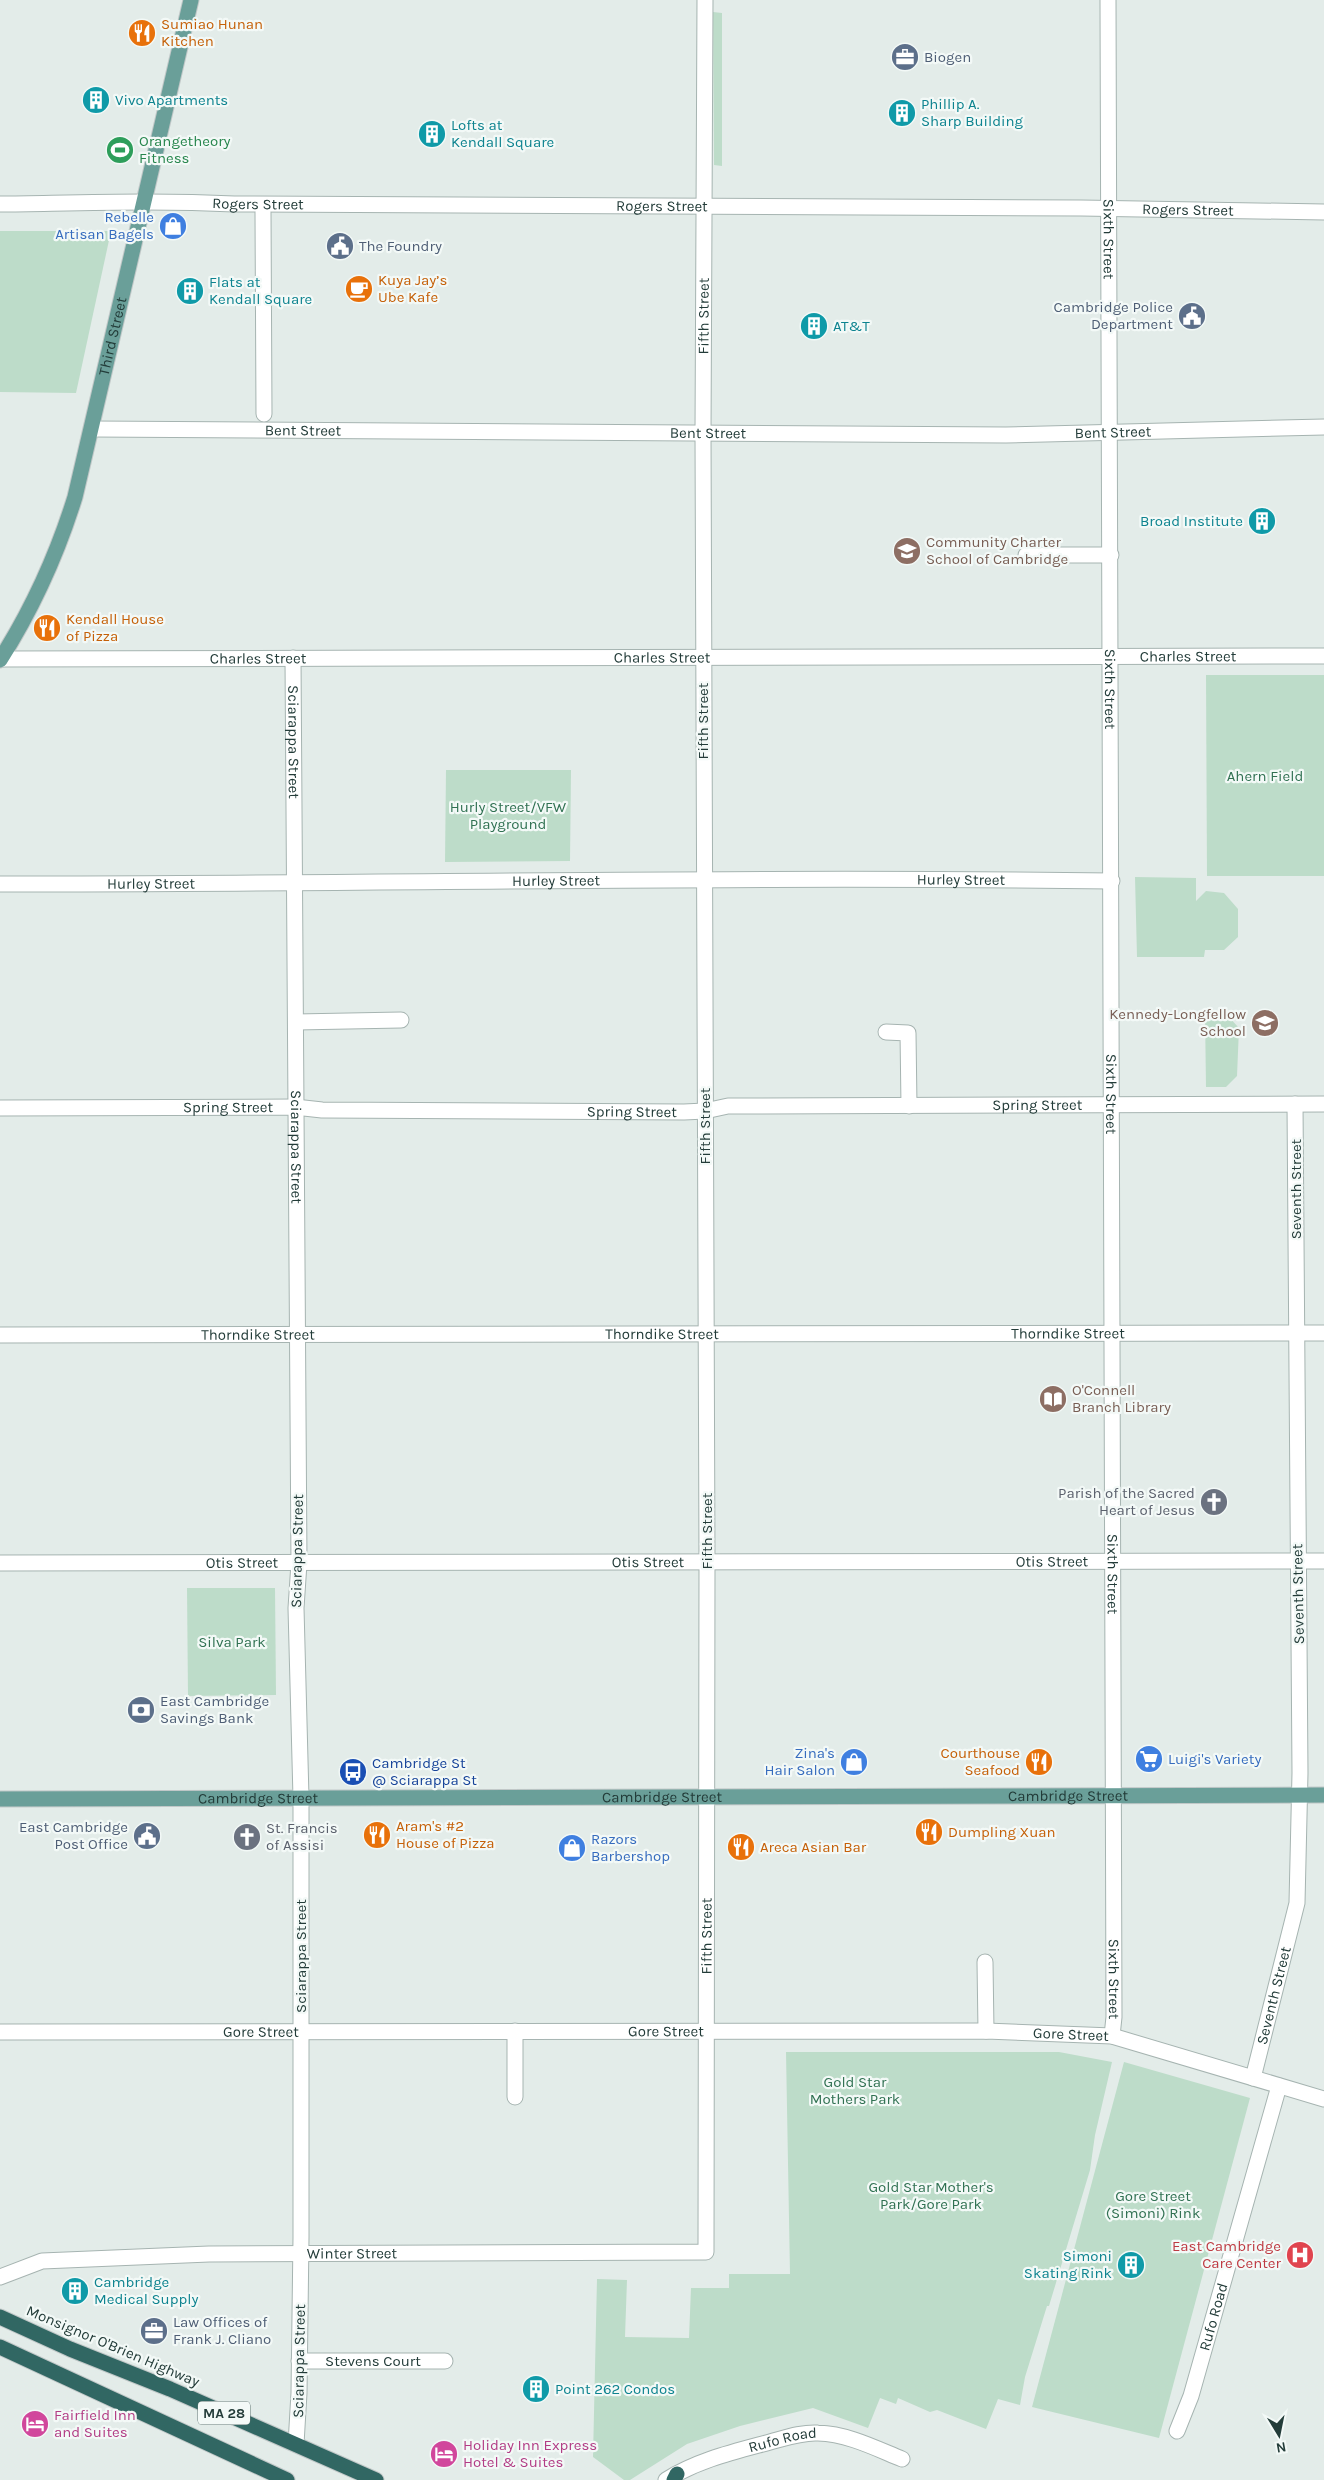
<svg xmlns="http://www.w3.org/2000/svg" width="1324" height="2480" viewBox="0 0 1324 2480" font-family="Karla,sans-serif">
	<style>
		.green { fill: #bddcc9 }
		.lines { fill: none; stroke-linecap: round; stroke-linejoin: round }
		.minor-casing { stroke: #a6b4b1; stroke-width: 17 }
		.major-casing { stroke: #c1c8c8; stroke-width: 17 }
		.highway-casing { stroke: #c1c8c8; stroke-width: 17 }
		.minor { stroke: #fff; stroke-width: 15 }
		.major { stroke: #6a9f99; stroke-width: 15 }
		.highway { stroke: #316763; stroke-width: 15 }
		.labels { text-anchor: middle; stroke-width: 4.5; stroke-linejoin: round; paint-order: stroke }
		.shield { fill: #f3f9f7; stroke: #617572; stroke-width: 1 }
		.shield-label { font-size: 14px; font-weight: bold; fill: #233c39 }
		.food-label { font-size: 15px; fill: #c56008; stroke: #f3f9f7; text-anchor: start }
		.service-label { font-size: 15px; fill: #4e5e75; stroke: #f3f9f7; text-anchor: start }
		.culture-label { font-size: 15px; fill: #0d838f; stroke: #f3f9f7; text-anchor: start }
		.leisure-label { font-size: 15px; fill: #27864d; stroke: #f3f9f7; text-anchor: start }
		.street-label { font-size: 15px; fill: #233c39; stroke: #f3f9f7 }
		.shop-label { font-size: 15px; fill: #366cbe; stroke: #f3f9f7; text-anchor: end }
		.education-label { font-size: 15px; fill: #785e54; stroke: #f3f9f7; text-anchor: start }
		.park-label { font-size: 15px; fill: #307152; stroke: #f3f9f7 }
		.worship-label { font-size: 15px; fill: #5b616d; stroke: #f3f9f7; text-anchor: end }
		.transit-label { font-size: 15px; fill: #164399; stroke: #f3f9f7; text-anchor: start }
		.health-label { font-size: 15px; fill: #be3a42; stroke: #f3f9f7; text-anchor: end }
		.hotel-label { font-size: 15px; fill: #b23c85; stroke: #f3f9f7; text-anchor: start }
	</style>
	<rect width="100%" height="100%" fill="#e3ece9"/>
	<!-- green -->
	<g class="green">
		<path d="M713,12L722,13V166L714,165Z"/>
		<path d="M0,231H111L76,393L0,392Z"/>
		<path d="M1206,675H1324V876H1207Z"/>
		<path d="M446,770H571L570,861L445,862Z"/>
		<path d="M1135,877L1196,878V901L1206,891L1224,893L1238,909V937L1224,950H1205L1204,957H1137Z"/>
		<path d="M1205,1014L1228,1016L1239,1028L1237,1076L1226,1087H1206Z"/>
		<path d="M187,1588H275L276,1695L188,1696Z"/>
		<path d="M786,2052H1059L1112,2062L1095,2135L1090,2170L1049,2306H1047L1025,2377L1020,2405L998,2399L986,2429L937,2410L930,2412L898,2398L896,2404L880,2398L868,2428L813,2408L740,2426L687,2444L630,2480H624L593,2457L597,2279L627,2280L625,2337L689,2338L691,2288H729V2274H790Z"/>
		<path d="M1124,2062L1250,2098L1159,2438L1032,2407Z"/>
	</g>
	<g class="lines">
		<defs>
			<g id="minor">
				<path id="s1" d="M1108,0L1114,2017L1112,2036"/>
				<path id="s2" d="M0,204C78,203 156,200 234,204L1081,208L1324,212"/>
				<path d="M263,212L264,414"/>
				<path id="s3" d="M92,429L1006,435L1324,427"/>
				<path d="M1026,555H1111"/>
				<path id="s4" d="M293,658L299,1563L296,1608L301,1798V2237L299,2393L296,2444"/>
				<path id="s5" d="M0,659L1324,656"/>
				<path id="s6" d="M0,884C371,884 741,876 1112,881"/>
				<path d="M296,1022L401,1020"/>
				<path d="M886,1032L908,1033L909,1106"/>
				<path id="s7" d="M0,1108L295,1107L322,1110L684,1112L705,1111L728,1106L1324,1104"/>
				<path id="s8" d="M0,1335L1324,1333"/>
				<path id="s9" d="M0,1563L1324,1561"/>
				<path d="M985,1962L986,2031"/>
				<path id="s10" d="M0,2032L986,2031L1112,2036L1324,2099"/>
				<path id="s11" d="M1253,2078L1297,1903L1300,1773L1295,1104"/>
				<path d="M515,2097V2031"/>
				<path id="s12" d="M0,2277L42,2261L209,2254L706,2252L707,1562L703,433L705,0"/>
				<path id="s13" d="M299,2361H445"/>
				<path id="s14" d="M1177,2431L1191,2396L1279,2086"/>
				<path id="s15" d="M666,2480C698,2460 733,2452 770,2442C785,2438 802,2432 818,2433C848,2434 875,2448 902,2459"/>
			</g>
			<g id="major">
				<path id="s16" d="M0,660C33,608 57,555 75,497L191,0"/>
				<path id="s17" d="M0,1799L1324,1795"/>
			</g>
			<g id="highway">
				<path d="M0,2317L70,2349L170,2389L376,2480"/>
				<path d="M0,2347L287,2480"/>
				<path d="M674,2480L677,2474"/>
			</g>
		</defs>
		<!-- minor casing -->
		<use href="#minor" class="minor-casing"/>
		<!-- major casing -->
		<use href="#major" class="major-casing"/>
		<!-- highway casing -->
		<use href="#highway" class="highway-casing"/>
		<!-- minor -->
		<use href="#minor" class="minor"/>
		<!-- major -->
		<use href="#major" class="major"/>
		<!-- highway -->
		<use href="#highway" class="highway"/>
	</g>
	<!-- icons -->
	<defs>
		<symbol id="restaurant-disc" viewBox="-11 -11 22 22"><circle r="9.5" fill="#e8710a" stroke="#f3f9f7"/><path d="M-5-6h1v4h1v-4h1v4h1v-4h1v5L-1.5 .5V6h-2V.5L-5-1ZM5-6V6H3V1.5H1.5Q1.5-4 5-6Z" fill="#fff"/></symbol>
		<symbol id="office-disc" viewBox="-11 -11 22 22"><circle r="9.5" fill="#5c6f8a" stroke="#f3f9f7"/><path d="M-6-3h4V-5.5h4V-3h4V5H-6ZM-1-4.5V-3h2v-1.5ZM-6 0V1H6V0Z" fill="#fff"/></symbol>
		<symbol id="building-disc" viewBox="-11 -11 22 22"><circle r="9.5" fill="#0f9aa8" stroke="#f3f9f7"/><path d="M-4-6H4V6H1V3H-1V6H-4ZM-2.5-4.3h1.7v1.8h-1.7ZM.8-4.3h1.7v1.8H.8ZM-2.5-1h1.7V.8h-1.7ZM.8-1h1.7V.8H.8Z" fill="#fff"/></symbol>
		<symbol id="stadium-disc" viewBox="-11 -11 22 22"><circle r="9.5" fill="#2e9e5b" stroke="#f3f9f7"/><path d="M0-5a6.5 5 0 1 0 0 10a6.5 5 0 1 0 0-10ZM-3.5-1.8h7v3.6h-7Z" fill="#fff"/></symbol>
		<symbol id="shop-disc" viewBox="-11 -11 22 22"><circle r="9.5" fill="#3f7fe0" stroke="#f3f9f7"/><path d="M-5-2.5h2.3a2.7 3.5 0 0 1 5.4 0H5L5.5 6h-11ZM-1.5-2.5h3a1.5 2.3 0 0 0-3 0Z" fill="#fff"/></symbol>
		<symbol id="civic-disc" viewBox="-11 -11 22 22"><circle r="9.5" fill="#5c6f8a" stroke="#f3f9f7"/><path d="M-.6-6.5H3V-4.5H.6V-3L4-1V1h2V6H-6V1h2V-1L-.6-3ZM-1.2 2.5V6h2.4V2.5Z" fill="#fff"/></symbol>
		<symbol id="cafe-disc" viewBox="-11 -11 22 22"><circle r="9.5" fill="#e8710a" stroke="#f3f9f7"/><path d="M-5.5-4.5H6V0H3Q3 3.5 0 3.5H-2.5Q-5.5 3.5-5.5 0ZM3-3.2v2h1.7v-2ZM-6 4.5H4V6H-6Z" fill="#fff"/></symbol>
		<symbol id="school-disc" viewBox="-11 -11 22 22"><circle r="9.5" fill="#8d6e63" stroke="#f3f9f7"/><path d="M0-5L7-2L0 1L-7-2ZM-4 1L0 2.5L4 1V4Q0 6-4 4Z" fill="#fff"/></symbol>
		<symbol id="library-disc" viewBox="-11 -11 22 22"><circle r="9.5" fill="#8d6e63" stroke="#f3f9f7"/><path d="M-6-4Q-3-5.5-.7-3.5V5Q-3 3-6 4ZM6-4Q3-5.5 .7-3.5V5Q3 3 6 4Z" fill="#fff"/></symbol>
		<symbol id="church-disc" viewBox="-11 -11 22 22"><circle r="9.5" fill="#6b7280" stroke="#f3f9f7"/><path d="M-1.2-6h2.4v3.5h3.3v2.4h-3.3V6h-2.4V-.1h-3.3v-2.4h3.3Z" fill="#fff"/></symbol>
		<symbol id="bank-disc" viewBox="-11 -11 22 22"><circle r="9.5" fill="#5c6f8a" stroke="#f3f9f7"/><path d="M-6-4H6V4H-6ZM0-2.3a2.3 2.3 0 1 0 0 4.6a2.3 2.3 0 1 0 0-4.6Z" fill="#fff"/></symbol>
		<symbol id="supermarket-disc" viewBox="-11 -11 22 22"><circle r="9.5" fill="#3f7fe0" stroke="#f3f9f7"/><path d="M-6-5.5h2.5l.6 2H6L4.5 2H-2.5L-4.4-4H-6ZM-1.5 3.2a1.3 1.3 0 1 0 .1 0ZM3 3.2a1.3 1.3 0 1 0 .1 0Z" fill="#fff"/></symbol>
		<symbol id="bus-disc" viewBox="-11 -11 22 22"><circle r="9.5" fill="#1a4fb4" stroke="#f3f9f7"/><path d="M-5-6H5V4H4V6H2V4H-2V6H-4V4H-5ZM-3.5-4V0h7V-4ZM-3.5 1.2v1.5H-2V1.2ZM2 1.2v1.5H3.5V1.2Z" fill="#fff"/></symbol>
		<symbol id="hospital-disc" viewBox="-11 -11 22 22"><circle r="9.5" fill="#e0444e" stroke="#f3f9f7"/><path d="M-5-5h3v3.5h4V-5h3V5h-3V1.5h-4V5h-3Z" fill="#fff"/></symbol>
		<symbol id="hotel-disc" viewBox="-11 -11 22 22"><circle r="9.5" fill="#d1479c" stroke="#f3f9f7"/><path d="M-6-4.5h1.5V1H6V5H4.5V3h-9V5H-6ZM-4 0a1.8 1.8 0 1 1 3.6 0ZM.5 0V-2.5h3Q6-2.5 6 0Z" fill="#fff"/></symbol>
	</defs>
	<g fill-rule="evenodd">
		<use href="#restaurant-disc" x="126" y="17" width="32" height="32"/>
		<use href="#office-disc" x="889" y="41" width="32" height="32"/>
		<use href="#building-disc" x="80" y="84" width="32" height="32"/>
		<use href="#building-disc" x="886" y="97" width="32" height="32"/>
		<use href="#building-disc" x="416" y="118" width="32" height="32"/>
		<use href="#stadium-disc" x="104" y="134" width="32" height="32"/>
		<use href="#shop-disc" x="157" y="210" width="32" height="32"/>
		<use href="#civic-disc" x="324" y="230" width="32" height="32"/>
		<use href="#cafe-disc" x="343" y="273" width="32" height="32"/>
		<use href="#building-disc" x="174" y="275" width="32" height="32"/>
		<use href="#civic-disc" x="1176" y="300" width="32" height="32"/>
		<use href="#building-disc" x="798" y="310" width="32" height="32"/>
		<use href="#building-disc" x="1246" y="505" width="32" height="32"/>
		<use href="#school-disc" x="891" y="535" width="32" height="32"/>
		<use href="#restaurant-disc" x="31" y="612" width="32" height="32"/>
		<use href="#school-disc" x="1249" y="1007" width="32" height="32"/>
		<use href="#library-disc" x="1037" y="1383" width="32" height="32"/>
		<use href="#church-disc" x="1198" y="1486" width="32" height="32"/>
		<use href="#bank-disc" x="125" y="1694" width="32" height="32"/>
		<use href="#supermarket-disc" x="1133" y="1743" width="32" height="32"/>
		<use href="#shop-disc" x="838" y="1746" width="32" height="32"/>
		<use href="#restaurant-disc" x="1023" y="1746" width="32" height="32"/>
		<use href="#bus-disc" x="337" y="1756" width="32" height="32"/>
		<use href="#restaurant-disc" x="913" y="1816" width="32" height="32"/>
		<use href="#restaurant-disc" x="361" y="1819" width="32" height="32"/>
		<use href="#civic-disc" x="131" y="1820" width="32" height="32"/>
		<use href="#church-disc" x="231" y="1821" width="32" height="32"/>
		<use href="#restaurant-disc" x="725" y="1831" width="32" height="32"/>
		<use href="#shop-disc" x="556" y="1832" width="32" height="32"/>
		<use href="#hospital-disc" x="1284" y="2239" width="32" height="32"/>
		<use href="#building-disc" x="1115" y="2249" width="32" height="32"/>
		<use href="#building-disc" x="59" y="2275" width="32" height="32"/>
		<use href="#office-disc" x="138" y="2315" width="32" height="32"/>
		<use href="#building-disc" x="520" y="2373" width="32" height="32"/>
		<use href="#hotel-disc" x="19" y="2408" width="32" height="32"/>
		<use href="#hotel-disc" x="428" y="2438" width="32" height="32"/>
	</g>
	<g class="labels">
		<!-- shield labels -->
		<rect class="shield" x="198" y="2401.5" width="52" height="23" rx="4"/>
		<g class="shield-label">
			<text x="224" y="2418">MA 28</text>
		</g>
		<!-- food labels -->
		<g class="food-label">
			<text x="161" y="29">Sumiao Hunan<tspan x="161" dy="17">Kitchen</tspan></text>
			<text x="378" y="285">Kuya Jay’s<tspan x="378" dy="17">Ube Kafe</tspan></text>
			<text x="66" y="624">Kendall House<tspan x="66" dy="17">of Pizza</tspan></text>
			<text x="1020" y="1758" text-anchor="end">Courthouse<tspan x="1020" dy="17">Seafood</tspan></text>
			<text x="396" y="1831">Aram's #2<tspan x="396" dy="17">House of Pizza</tspan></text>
			<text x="948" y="1837">Dumpling Xuan</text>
			<text x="760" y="1852">Areca Asian Bar</text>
		</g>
		<!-- service labels -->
		<g class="service-label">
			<text x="924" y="62">Biogen</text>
			<text x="359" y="251">The Foundry</text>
			<text x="1173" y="312" text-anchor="end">Cambridge Police<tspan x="1173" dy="17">Department</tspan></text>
			<text x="160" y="1706">East Cambridge<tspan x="160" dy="17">Savings Bank</tspan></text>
			<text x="128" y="1832" text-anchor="end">East Cambridge<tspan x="128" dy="17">Post Office</tspan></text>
			<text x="173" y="2327">Law Offices of<tspan x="173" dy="17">Frank J. Cliano</tspan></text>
		</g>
		<!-- culture labels -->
		<g class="culture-label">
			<text x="115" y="105">Vivo Apartments</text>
			<text x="921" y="109">Phillip A.<tspan x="921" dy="17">Sharp Building</tspan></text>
			<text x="451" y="130">Lofts at<tspan x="451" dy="17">Kendall Square</tspan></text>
			<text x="209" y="287">Flats at<tspan x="209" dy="17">Kendall Square</tspan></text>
			<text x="833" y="331">AT&amp;T</text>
			<text x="1243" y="526" text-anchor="end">Broad Institute</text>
			<text x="1112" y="2261" text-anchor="end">Simoni<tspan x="1112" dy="17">Skating Rink</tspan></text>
			<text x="94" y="2287">Cambridge<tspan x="94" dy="17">Medical Supply</tspan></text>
			<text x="555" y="2394">Point 262 Condos</text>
		</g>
		<!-- leisure labels -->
		<g class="leisure-label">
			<text x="139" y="146">Orangetheory<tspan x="139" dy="17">Fitness</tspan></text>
		</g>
		<!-- street labels -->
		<g class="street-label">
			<text dy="5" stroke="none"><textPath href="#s2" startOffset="258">Rogers Street</textPath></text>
			<text dy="5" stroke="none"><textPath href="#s2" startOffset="662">Rogers Street</textPath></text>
			<text dy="5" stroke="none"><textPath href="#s2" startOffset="1188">Rogers Street</textPath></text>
			<text dy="5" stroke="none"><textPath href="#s1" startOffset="239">Sixth Street</textPath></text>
			<text dy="5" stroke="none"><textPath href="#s12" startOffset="2645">Fifth Street</textPath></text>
			<text dy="5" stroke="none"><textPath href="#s16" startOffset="345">Third Street</textPath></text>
			<text dy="5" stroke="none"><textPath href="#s3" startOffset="211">Bent Street</textPath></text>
			<text dy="5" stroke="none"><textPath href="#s3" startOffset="616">Bent Street</textPath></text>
			<text dy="5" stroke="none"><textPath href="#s3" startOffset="1021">Bent Street</textPath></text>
			<text dy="5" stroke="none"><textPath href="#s5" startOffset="1188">Charles Street</textPath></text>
			<text dy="5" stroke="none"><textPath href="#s5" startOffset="662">Charles Street</textPath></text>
			<text dy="5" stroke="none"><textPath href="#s5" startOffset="258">Charles Street</textPath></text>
			<text dy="5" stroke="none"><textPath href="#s1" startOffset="689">Sixth Street</textPath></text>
			<text transform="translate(703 721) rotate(-90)" y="5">Fifth Street</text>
			<text dy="5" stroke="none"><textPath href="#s4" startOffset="84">Sciarappa Street</textPath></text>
			<text dy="5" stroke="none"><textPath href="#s6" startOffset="961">Hurley Street</textPath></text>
			<text dy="5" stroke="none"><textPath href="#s6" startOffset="556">Hurley Street</textPath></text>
			<text dy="5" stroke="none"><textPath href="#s6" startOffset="151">Hurley Street</textPath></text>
			<text dy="5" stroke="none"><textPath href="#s1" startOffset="1094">Sixth Street</textPath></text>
			<text dy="5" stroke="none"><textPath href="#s7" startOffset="1038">Spring Street</textPath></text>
			<text dy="5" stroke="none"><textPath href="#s7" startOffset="228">Spring Street</textPath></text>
			<text dy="5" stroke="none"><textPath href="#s7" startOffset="632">Spring Street</textPath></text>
			<text transform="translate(705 1126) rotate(-90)" y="5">Fifth Street</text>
			<text dy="5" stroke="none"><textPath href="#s4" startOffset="489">Sciarappa Street</textPath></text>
			<text transform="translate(1296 1189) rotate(-90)" y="5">Seventh Street</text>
			<text dy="5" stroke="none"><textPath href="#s8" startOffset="1068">Thorndike Street</textPath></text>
			<text dy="5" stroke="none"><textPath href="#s8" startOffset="662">Thorndike Street</textPath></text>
			<text dy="5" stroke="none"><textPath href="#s8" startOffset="258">Thorndike Street</textPath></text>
			<text transform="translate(707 1531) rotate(-90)" y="5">Fifth Street</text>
			<text transform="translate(297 1551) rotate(-89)" y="5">Sciarappa Street</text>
			<text dy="5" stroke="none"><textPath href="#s9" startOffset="1052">Otis Street</textPath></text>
			<text dy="5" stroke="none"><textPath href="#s9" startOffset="242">Otis Street</textPath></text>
			<text dy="5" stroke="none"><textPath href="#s9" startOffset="648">Otis Street</textPath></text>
			<text dy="5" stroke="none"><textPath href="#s1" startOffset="1574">Sixth Street</textPath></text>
			<text transform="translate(1298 1594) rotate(-91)" y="5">Seventh Street</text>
			<text dy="5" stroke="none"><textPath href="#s17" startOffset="1068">Cambridge Street</textPath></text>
			<text dy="5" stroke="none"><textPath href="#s17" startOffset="662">Cambridge Street</textPath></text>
			<text dy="5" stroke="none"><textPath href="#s17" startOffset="258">Cambridge Street</textPath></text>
			<text dy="5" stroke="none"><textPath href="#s12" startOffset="1025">Fifth Street</textPath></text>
			<text transform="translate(301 1956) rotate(-90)" y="5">Sciarappa Street</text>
			<text dy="5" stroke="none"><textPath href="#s1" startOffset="1979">Sixth Street</textPath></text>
			<text dy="5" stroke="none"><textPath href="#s11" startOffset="85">Seventh Street</textPath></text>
			<text dy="5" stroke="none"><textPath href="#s10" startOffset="666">Gore Street</textPath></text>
			<text dy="5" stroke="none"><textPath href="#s10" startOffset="261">Gore Street</textPath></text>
			<text dy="5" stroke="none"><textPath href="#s10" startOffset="1071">Gore Street</textPath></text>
			<text dy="5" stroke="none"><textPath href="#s12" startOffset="355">Winter Street</textPath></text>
			<text dy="5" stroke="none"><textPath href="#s14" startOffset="120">Rufo Road</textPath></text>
			<text transform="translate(113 2346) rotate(23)" y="5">Monsignor O'Brien Highway</text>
			<text dy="5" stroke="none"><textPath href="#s13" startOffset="74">Stevens Court</textPath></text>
			<text transform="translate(299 2361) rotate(-89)" y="5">Sciarappa Street</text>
			<text dy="5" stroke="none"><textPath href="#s15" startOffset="124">Rufo Road</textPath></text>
		</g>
		<!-- shop labels -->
		<g class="shop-label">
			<text x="154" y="222">Rebelle<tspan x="154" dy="17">Artisan Bagels</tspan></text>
			<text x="835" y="1758">Zina's<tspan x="835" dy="17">Hair Salon</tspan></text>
			<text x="1168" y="1764" text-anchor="start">Luigi's Variety</text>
			<text x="591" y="1844" text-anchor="start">Razors<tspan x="591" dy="17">Barbershop</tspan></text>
		</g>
		<!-- education labels -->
		<g class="education-label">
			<text x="926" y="547">Community Charter<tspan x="926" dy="17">School of Cambridge</tspan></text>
			<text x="1246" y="1019" text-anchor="end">Kennedy-Longfellow<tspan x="1246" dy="17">School</tspan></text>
			<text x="1072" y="1395">O'Connell<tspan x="1072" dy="17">Branch Library</tspan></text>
		</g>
		<!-- park labels -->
		<g class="park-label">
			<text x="1265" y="781">Ahern Field</text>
			<text x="508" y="812">Hurly Street/VFW<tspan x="508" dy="17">Playground</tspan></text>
			<text x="232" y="1647">Silva Park</text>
			<text x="855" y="2087">Gold Star<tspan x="855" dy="17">Mothers Park</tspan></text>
			<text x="931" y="2192">Gold Star Mother's<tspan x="931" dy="17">Park/Gore Park</tspan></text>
			<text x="1153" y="2201">Gore Street<tspan x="1153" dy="17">(Simoni) Rink</tspan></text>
		</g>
		<!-- worship labels -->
		<g class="worship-label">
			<text x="1195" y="1498">Parish of the Sacred<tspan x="1195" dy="17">Heart of Jesus</tspan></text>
			<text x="266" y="1833" text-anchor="start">St. Francis<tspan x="266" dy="17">of Assisi</tspan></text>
		</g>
		<!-- transit labels -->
		<g class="transit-label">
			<text x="372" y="1768">Cambridge St<tspan x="372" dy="17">@ Sciarappa St</tspan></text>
		</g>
		<!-- health labels -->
		<g class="health-label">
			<text x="1281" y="2251">East Cambridge<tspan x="1281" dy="17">Care Center</tspan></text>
		</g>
		<!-- hotel labels -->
		<g class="hotel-label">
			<text x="54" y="2420">Fairfield Inn<tspan x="54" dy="17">and Suites</tspan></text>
			<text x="463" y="2450">Holiday Inn Express<tspan x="463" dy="17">Hotel &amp; Suites</tspan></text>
		</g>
	</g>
	<!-- north arrow -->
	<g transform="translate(1279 2435) rotate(170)" stroke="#f3f9f7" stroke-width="4" paint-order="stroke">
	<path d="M0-4L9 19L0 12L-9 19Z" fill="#233c39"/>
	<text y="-8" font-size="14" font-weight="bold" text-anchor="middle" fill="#233c39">N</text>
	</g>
</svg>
